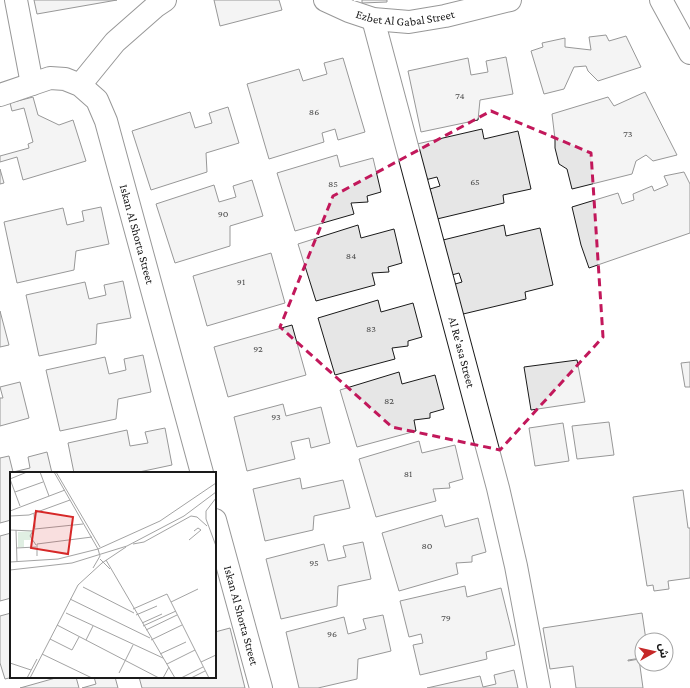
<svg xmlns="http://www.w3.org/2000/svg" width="690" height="688" viewBox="0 0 690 688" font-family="'Crimson Pro','Noto Sans Arabic',serif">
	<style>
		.building { fill: #e6e6e6; stroke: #1a1a1a }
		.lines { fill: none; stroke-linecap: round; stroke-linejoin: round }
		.minor-casing { stroke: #1a1a1a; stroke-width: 24 }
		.minor { stroke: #fff; stroke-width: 22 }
		.marked { fill: none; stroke: #c2185b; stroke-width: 3; stroke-dasharray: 8 5; stroke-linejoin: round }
		.labels { text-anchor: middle; stroke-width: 3; stroke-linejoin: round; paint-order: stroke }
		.number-label { font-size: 10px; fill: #4d4d4d }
		.street-label { font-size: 12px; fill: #1a1a1a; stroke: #fff }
		.inset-road { fill: none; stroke: #a3a3a3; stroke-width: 1 }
		.view { fill: #d62828; fill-opacity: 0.15; stroke: #d62828; stroke-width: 2 }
		.inset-edge { fill: none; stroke: #1a1a1a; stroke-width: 2 }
	</style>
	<rect width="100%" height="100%" fill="#fff"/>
	<!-- building -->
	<g class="building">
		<path d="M34,0H117L37,14Z"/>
		<path d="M214,0H279L282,10L220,26Z"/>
		<path d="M362,0H387V2L362,3Z"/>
		<path d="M606,35L609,41L626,36L641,67L598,81L588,71L586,66L574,67L564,89L544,94L531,51L543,47L542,43L565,38V47L591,50L589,37Z"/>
		<path d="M506,57L513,94L480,100L478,120L421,132L408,71L468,58L471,75L488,72L486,61Z"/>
		<path d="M343,58L365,132L338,140L335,129L322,133L324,142L269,159L247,84L299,69L303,81L327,74L324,63Z"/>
		<path d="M645,92L677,155L653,161L646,155L636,161L632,174L572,189L567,169L559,164L555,148V139L552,114L608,97L614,106Z"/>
		<path d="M33,97L38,115L59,125L73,120L86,161L23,180L17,157L0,162V156L29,148L28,144L33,142L24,108L12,111L10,103Z"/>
		<path d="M228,107L239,143L206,153L207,172L151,190L132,131L190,112L195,128L212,123L209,113Z"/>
		<path d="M482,129L484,139L518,131L531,189L503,195L504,203L437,219L430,189L440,186L437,177L425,180L417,144Z"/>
		<path d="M337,155L340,167L373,158L381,192L367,196L368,202L351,203L354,214L295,231L277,173Z"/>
		<path d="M0,169L4,183L0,184Z"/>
		<path d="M684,172L690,184V233L589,268L581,245L572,207L618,193L622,204L634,200L633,194L652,186L654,191L668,185L664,176Z"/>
		<path d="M252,180L263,216L230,226V246L175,263L156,204L214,185L219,202L236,197L233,186Z"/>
		<path d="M101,207L109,244L76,251L74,270L17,283L4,222L63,208L67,225L84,221L82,211Z"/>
		<path d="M358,225L361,238L394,229L402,263L388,267L389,272L372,273L375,285L316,301L298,244Z"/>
		<path d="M504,225L506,236L540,228L553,285L525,292L526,299L459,315L452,285L462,282L459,273L448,276L439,241Z"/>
		<path d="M271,253L285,303L207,326L193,276Z"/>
		<path d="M123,281L131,318L97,324L96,344L39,356L26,295L85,282L89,299L106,295L104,285Z"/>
		<path d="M378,300L381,312L413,303L422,337L408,341V346L392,348L395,359L335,375L318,318Z"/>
		<path d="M0,311L9,345L0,347Z"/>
		<path d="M292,325L306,375L228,397L214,347Z"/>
		<path d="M143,355L151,392L118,399L116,419L60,431L46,370L105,357L109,374L126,370L124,359Z"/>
		<path d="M577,360L585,402L531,410L524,367Z"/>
		<path d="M690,362V387H685L681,363Z"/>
		<path d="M399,372L402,384L435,375L444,409L430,413V418L414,420L416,431L357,447L340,390Z"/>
		<path d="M20,382L29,418L0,426V398H3L0,387Z"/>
		<path d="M283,404L286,416L321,407L330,443L311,448L309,438L291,442L295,459L247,471L234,417Z"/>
		<path d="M609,422L614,455L577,459L572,426Z"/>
		<path d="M563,423L569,461L535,466L529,428Z"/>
		<path d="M165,428L172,465L139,472V473H74L68,443L127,430L130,446L148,443L145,432Z"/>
		<path d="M419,441L422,453L455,445L463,479L449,483L450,488L433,489L436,501L376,517L359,459Z"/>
		<path d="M47,452L52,473H11V520L0,523V458L9,456L13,472L30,468L28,457Z"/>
		<path d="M300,478L302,489L343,480L350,508L314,516L313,530L265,541L253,489Z"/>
		<path d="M683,490L688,528H690V578L668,581L669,589L654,591L653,585L647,586L633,497Z"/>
		<path d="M442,515L445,527L478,518L486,552L472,556V562L456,563L458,574L399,591L382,533Z"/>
		<path d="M11,533V598L0,601V536Z"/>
		<path d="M363,542L371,579L338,586L337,606L281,619L266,559L324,544L328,561L346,557L343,546Z"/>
		<path d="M465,586L467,597L501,588L515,645L486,652L487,659L420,675L413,645L423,643L421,634L409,637L400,601Z"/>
		<path d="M11,613V677H13L5,679L0,663V616Z"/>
		<path d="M642,613L646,640H642V658L628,660V661L639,659L643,688H576L573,666L550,669L543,628Z"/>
		<path d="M383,615L391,651L358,659L357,679L318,688H299L286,632L344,617L348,634L366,629L363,619Z"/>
		<path d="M230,628L245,688H142L139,677H215V632Z"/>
		<path d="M514,670L518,688H427L480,676L483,687L496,684L494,675Z"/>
		<path d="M59,677H76L79,688H20Z"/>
		<path d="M94,677H115L118,688H82L96,684Z"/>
	</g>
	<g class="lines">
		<defs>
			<g id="minor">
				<path d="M16,0L32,84"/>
				<path id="s1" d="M325,0L349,11L373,19L409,22L445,16L510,0"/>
				<path d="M661,0L690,53"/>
				<path id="s2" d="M373,19L498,488L516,566L539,688"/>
				<path d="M80,85L115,42L156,6L165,0"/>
				<path id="s3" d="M0,95L50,78L65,79L80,85L97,100L106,121L202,473"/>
				<path id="s4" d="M215,520L261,688"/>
			</g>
		</defs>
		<!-- minor casing -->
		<use href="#minor" class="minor-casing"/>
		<!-- minor -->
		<use href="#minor" class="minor"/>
	</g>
	<!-- marked area -->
	<path d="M0 0H690V688H0ZM491,111L591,153L603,337L500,450L392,427L280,327L333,196Z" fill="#fff" fill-opacity=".55" fill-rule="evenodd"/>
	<path class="marked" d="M491,111L591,153L603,337L500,450L392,427L280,327L333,196Z"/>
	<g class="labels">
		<!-- number labels -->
		<g class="number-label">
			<text x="460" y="99">74</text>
			<text x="314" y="115">86</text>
			<text x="628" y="137">73</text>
			<text x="475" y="185">65</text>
			<text x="333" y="187">85</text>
			<text x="223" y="217">90</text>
			<text x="351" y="259">84</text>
			<text x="241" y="285">91</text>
			<text x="371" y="332">83</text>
			<text x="258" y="352">92</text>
			<text x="389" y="404">82</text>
			<text x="276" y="420">93</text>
			<text x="408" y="477">81</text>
			<text x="427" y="549">80</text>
			<text x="314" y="566">95</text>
			<text x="446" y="621">79</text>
			<text x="332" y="637">96</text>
		</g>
		<!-- street labels -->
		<g class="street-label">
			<text dy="4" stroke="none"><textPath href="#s1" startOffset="84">Ezbet Al Gabal Street</textPath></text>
			<text dy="4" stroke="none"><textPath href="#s3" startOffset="247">Iskan Al Shorta Street</textPath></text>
			<text dy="4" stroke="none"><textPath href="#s2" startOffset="345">Al Re'asa Street</textPath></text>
			<text dy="4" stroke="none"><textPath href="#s4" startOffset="99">Iskan Al Shorta Street</textPath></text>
		</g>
	</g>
	<!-- overview -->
	<g transform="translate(10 472)">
		<rect width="206" height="206" fill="#fff"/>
		<path d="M22,59V68H14V75H8V60Z" fill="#e0efe3"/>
		<path class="inset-road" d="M30,0L39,24M46,0L90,75M0,7L10,34M0,7L17,0M5,20L33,10M206,26L196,39V47L206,74M0,39L55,18M24,42L25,55L20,64L26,73M0,44L19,43L60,28M25,57L73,52M0,58L23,59M6,58L7,90M179,68L191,58L188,56L184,59M123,72L134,70L181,44L187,45L197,54M6,76L26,75M27,84V72L82,65M90,84L88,77L150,49L206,11M90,87L100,97M96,88L165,206M0,90L48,87L88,77L44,0M83,96L90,84M0,98L62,91L117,74L174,44L206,20M73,115L124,141M60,127L140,166M161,130L188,117M123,137L157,122L199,206M56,141L153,186M126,143L147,134M132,151L152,142M47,153L149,206M133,154L166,139M136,158L167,143M40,167L62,178L69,165M76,168L83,154M141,168L172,153M32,182L82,206M150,182L176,170M191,190L206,183M0,191L21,198M157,192L185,178M109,201L123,173M17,206L27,187M20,206L68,113L92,91L116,75M153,206L159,195M171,206L193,195M181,206L195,199"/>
		<path class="view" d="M26,39L63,45L58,82L21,76Z"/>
		<rect width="206" height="206" class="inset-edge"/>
	</g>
	<!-- north arrow -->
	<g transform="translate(654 652) rotate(82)"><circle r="19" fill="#ffffff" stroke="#a3a3a3"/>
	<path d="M0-3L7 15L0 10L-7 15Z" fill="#c62828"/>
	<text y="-6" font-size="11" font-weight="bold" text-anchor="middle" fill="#1a1a1a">ش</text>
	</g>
</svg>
